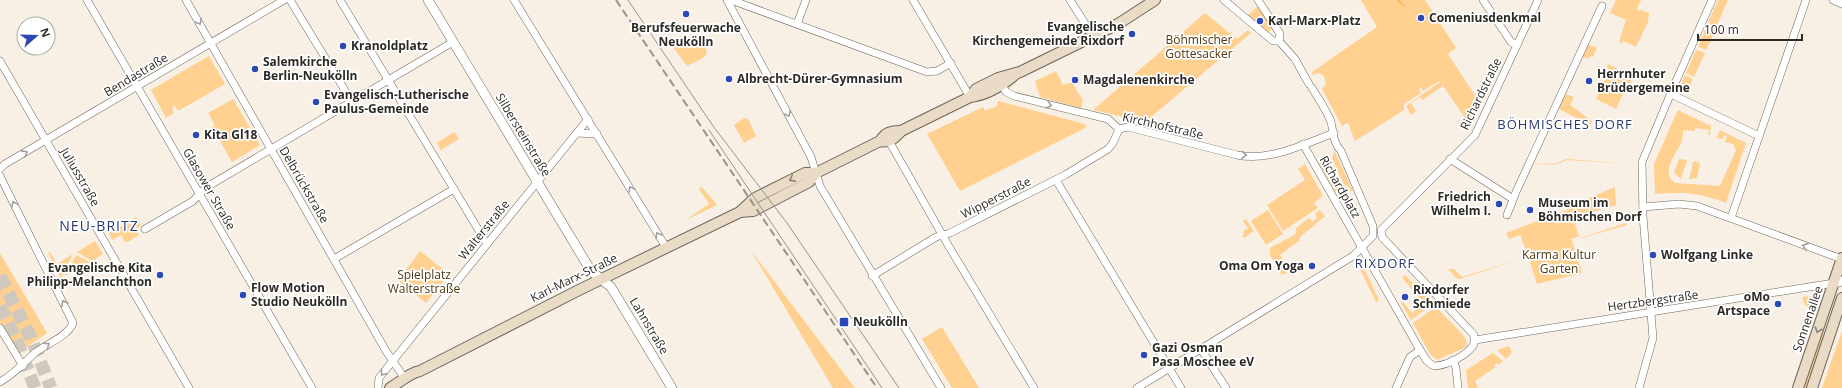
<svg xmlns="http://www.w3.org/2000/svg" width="1842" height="388" viewBox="0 0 1842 388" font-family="'Open Sans',sans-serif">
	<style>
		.green { fill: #ffd08f }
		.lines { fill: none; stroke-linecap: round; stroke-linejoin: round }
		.stream { stroke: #f7ba5f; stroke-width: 2 }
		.motorway-tunnel { stroke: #cfc8bf; stroke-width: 13; stroke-dasharray: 13 6; stroke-linecap: butt }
		.minor-casing { stroke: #6d665c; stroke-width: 8 }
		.tertiary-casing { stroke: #6d665c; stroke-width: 10 }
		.secondary-casing { stroke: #6d665c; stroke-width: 12 }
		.minor { stroke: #fff; stroke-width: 7 }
		.tertiary { stroke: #fff; stroke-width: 9 }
		.secondary { stroke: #e9dbc5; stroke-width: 10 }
		.tram { stroke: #99938b; stroke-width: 1 }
		.rail { stroke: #99938b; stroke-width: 2; stroke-dasharray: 8 4; stroke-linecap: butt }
		.oneway { stroke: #a09f9d }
		.oneway2 { stroke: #8b8276 }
		.poi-dot { fill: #2c47b7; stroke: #fff; stroke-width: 1.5 }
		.labels { text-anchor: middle; stroke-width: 3.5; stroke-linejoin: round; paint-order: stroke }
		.poi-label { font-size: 12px; font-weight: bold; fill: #2d2a26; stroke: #fff; text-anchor: start }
		.park-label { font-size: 12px; fill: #503711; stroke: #fff }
		.street-label { font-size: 12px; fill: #2d2a26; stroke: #fff }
		.neighbourhood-label { font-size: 13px; letter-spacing: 1px; fill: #273972; stroke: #fff }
		.quarter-label { font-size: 14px; letter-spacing: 1px; fill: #273972; stroke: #fff }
	</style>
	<rect width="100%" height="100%" fill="#f8f0e5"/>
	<!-- green -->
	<g class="green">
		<path d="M1361,0H1425L1456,48L1448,54L1480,103L1470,125L1443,86L1422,100L1421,97L1411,103L1416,111L1411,115L1406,106L1440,82L1439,81L1423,91L1421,88L1419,89L1421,93L1404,104V110L1355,141L1348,123L1342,126L1322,89L1326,84L1324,76L1319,73L1313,75L1312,72L1377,27Z"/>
		<path d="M1616,0H1641L1636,11L1641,10L1649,13L1648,22L1636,47L1623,41L1622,43L1619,42L1626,20L1610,13Z"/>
		<path d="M1718,0H1728L1716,27L1708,23Z"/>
		<path d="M1258,6L1272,28L1269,32H1267L1247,16Z"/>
		<path d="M1205,13L1237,39L1248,30L1251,33L1145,122L1093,110Z"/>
		<path d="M1706,27L1715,31L1706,50L1698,47Z"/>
		<path d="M691,37L699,39L701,42L705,44L707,53L703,58L687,66L673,47Z"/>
		<path d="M1587,44L1597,48L1593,57L1590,56L1588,59L1582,56Z"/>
		<path d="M1696,50L1705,53L1694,77L1686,73Z"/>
		<path d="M209,56L225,84L178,111L175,106L172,108L174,113L166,118L151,90Z"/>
		<path d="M1608,64L1632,76L1629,89H1625L1616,109L1596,99L1609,70L1607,67Z"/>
		<path d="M1056,71L1063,85L1072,82L1083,101L1081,108L1040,97L1035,81Z"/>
		<path d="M1685,75L1693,79L1687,93L1679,89Z"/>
		<path d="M1566,94L1574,97L1570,105L1592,121L1590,125L1559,109Z"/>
		<path d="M233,99L260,145L232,162L212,127L215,125L208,113Z"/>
		<path d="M998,101L1085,124V126L1087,127L960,191L927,134L983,107L985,111L997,106Z"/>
		<path d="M1678,110L1711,126L1710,135H1708L1709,130L1695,128V131L1683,130C1683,133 1683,137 1682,140C1678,153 1659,171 1675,183L1720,186L1736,150L1733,144L1725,142L1727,136L1724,135L1723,139L1716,138L1720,130L1746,143L1726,203C1696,192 1686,192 1655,194L1654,164Z"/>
		<path d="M744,118L748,119L756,136L744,143L734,125Z"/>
		<path d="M454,132L459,139L441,150L437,143Z"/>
		<path d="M1335,152L1353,191H1350L1348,186L1344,185L1332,158L1333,154Z"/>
		<path d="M1567,159L1632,164L1567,160L1554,165L1531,163L1554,164Z"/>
		<path d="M1679,159L1687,160L1681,179L1674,173Z"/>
		<path d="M1322,161L1339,188L1336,193L1319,163Z"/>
		<path d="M1695,161L1700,163L1697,178L1689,179L1693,162Z"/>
		<path d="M1305,164L1323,196L1314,203L1318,208L1283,231L1267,205L1305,180L1298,169Z"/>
		<path d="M702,187L717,205L686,220L709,204L699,189Z"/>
		<path d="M1615,187L1616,205L1573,218L1579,236L1571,239L1572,241L1626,223L1627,225L1572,241L1582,273L1537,284L1528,256L1460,279L1456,278L1448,269H1454L1462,277L1528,256L1520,235L1509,239L1506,233L1580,205L1587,199Z"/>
		<path d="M1268,210L1283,234L1266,245L1251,221Z"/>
		<path d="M1320,210L1325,216L1299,238L1300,240L1280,255L1290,271L1282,275L1270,255V248L1296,234V228L1309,218L1312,222L1317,218L1315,214Z"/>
		<path d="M136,217L141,226L136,229L139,235L128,242H125L121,235L112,240L109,233Z"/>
		<path d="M1246,219L1254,231L1244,238L1242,236L1244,234L1243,232L1248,228L1243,221Z"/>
		<path d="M95,241L103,254L92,261L77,252Z"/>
		<path d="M750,249L855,388H833Z"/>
		<path d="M420,251L449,274L426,303L398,280Z"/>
		<path d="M50,252L57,264L73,254L61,278L48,253Z"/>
		<path d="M0,253L47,333L18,353L0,323Z"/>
		<path d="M76,255L90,262L65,276Z"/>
		<path d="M1361,262L1379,300L1376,302L1358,265L1355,264Z"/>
		<path d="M1405,275L1433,304L1411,320L1401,303L1403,302L1412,313L1424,303L1402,278Z"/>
		<path d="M1812,296L1816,300L1812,310L1805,305L1802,297Z"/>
		<path d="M1436,307L1464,336L1467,344L1464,348L1437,360L1430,354L1413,323Z"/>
		<path d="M1828,311L1821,344H1823L1813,368L1814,369L1811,378L1809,377L1808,388H1802Z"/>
		<path d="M942,327L979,388H952L922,339Z"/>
		<path d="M1842,331V388H1822Z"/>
		<path d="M1509,346L1512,353L1506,359L1497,350Z"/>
		<path d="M1493,353L1503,361L1499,365L1497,363L1494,365L1496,367L1475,381L1478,388H1468L1466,370Z"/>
	</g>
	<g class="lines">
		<!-- stream -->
		<path class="stream" d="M1398,0L1403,5"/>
		<!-- motorway-tunnel -->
		<g class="motorway-tunnel">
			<path d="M0,276L31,338L51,388"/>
			<path d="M0,306L18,344L35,388"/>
		</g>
		<defs>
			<g id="minor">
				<path d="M87,0L312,388"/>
				<path d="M186,0L386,351L405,379"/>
				<path d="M290,0L352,102"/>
				<path d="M340,0L487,244"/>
				<path d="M514,0L666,247"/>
				<path d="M727,0L811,157L820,186L941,388"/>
				<path d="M731,0L927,72L937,71L951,63"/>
				<path d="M913,0L970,97"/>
				<path d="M1070,0L1093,36"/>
				<path d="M1224,0L1273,41H1279L1295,59L1309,84"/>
				<path d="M1258,0L1280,34L1279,41"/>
				<path d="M1483,0L1511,42L1517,45"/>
				<path d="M1833,0L1842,4"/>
				<path d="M797,24L806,0"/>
				<path d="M0,61L189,388"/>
				<path d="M1002,85L1006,92L1014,96L1108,119L1119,129"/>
				<path d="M1671,94L1759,136"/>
				<path d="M1119,129L1128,127L1237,155C1269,162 1304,144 1334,133"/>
				<path d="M577,133L597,134"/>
				<path d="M889,141L948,245L1034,388"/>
				<path d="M1303,144L1420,350L1427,361L1432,365"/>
				<path d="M1450,159L1513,199"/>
				<path d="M0,169L5,164L284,0"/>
				<path d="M0,176L73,323C68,336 47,344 36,352C23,363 16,373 0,382"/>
				<path d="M1056,180L1181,388"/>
				<path d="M1643,207L1679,204L1697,206L1842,259"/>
				<path d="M1507,215L1516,192L1602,6"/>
				<path d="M1731,218L1806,0"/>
				<path d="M145,229L193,201L205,188L453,42"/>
				<path d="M334,259L454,189"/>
				<path d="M872,276L936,237L950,233L1065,175L1108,149L1113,143L1119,129"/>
				<path d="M0,328L23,366"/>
				<path d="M1475,340L1834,283"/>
				<path d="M1201,349L1226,388"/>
				<path d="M1453,360L1456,368L1458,388"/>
				<path d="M1435,366C1448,365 1468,355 1474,344V335L1382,237L1381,230L1475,135L1538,0"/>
				<path d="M378,388L379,378L400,352L588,119"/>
				<path d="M1137,388L1353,256L1373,236V226L1341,151C1332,142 1334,130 1330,119C1325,108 1318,98 1312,88"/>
				<path d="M1396,388L1410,357L1420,350"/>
				<path d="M1639,388L1653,338L1643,216L1642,162L1673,88L1712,0"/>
			</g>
			<g id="tertiary">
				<path d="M428,0L591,271L611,287L672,388"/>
				<path d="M1834,283L1842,281"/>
			</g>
			<g id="secondary">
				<path d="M970,97C987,95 1003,85 1016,74"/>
				<path d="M880,141C890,143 895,138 901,131"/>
				<path d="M740,212L755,198L805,173H816L880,141C886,132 891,131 901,131L970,97L976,89L998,78L1020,72L1118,24L1155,0"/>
				<path d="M390,388C399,383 409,373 420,371L579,290L740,212L753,211L809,182L816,173"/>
				<path d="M1798,388L1842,258"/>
				<path d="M1812,388L1842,298"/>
			</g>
		</defs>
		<!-- minor casing -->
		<use href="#minor" class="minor-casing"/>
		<!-- tertiary casing -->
		<use href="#tertiary" class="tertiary-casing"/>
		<!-- secondary casing -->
		<use href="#secondary" class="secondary-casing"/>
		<!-- minor -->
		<use href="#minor" class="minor"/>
		<!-- tertiary -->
		<use href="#tertiary" class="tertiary"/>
		<!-- secondary -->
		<use href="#secondary" class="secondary"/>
		<!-- tram -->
		<g class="tram">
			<path d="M628,0L713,126L787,223L899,388"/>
			<path d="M709,130L882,388"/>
		</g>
		<!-- rail -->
		<path class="rail" d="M616,0L877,388"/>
	</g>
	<!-- one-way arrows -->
	<defs><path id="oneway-chevron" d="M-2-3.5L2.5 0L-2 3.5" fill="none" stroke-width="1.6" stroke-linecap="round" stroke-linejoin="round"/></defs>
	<g class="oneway">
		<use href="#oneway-chevron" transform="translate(199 22) rotate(60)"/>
		<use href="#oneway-chevron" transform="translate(1049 105) rotate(14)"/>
		<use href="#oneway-chevron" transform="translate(788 114) rotate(62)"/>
		<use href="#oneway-chevron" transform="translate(25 153) rotate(-29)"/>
		<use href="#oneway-chevron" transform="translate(1244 155) rotate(4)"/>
		<use href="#oneway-chevron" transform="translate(631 189) rotate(-121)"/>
		<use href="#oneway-chevron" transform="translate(14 204) rotate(-117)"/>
		<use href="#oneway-chevron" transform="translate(658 235) rotate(-121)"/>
		<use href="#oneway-chevron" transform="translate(1805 246) rotate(-160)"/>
		<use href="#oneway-chevron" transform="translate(64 303) rotate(-117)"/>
		<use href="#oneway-chevron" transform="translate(47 345) rotate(-34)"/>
		<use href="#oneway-chevron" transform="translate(383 373) rotate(128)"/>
	</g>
	<g class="oneway2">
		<use href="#oneway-chevron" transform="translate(792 179) rotate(154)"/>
		<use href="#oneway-chevron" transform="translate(1818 330) rotate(109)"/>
	</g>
	<!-- markers -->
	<g class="poi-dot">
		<circle cx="686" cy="14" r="4"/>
		<circle cx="1421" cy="18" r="4"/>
		<circle cx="1260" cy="21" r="4"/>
		<circle cx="1132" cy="34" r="4"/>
		<circle cx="343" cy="46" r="4"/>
		<circle cx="255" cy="69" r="4"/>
		<circle cx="729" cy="79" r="4"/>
		<circle cx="1075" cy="80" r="4"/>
		<circle cx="1589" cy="81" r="4"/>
		<circle cx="316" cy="102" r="4"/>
		<circle cx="196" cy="135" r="4"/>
		<circle cx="1499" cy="204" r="4"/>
		<circle cx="1530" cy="210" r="4"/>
		<circle cx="1653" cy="255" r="4"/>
		<circle cx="1312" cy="266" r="4"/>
		<circle cx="160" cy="275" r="4"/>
		<circle cx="243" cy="295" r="4"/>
		<circle cx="1405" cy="297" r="4"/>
		<circle cx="1778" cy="304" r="4"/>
		<rect x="839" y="317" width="10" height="10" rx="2"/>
		<circle cx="1144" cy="355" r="4"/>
	</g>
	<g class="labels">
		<!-- poi labels -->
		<g class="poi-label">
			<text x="1429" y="22">Comeniusdenkmal</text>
			<text x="1268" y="25">Karl-Marx-Platz</text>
			<text x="1124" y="31" text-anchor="end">Evangelische<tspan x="1124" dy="14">Kirchengemeinde Rixdorf</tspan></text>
			<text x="686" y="32" text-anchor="middle">Berufsfeuerwache<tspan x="686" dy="14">Neukölln</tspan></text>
			<text x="351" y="50">Kranoldplatz</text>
			<text x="263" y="66">Salemkirche<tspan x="263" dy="14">Berlin-Neukölln</tspan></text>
			<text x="1597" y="78">Herrnhuter<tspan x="1597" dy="14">Brüdergemeine</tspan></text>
			<text x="737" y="83">Albrecht-Dürer-Gymnasium</text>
			<text x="1083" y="84">Magdalenenkirche</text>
			<text x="324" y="99">Evangelisch-Lutherische<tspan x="324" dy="14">Paulus-Gemeinde</tspan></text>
			<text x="204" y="139">Kita Gl18</text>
			<text x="1491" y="201" text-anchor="end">Friedrich<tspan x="1491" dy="14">Wilhelm I.</tspan></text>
			<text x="1538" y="207">Museum im<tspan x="1538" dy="14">Böhmischen Dorf</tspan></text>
			<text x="1661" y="259">Wolfgang Linke</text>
			<text x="1304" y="270" text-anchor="end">Oma Om Yoga</text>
			<text x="152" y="272" text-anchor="end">Evangelische Kita<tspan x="152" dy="14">Philipp-Melanchthon</tspan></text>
			<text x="251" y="292">Flow Motion<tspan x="251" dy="14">Studio Neukölln</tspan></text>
			<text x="1413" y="294">Rixdorfer<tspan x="1413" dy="14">Schmiede</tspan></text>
			<text x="1770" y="301" text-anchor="end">oMo<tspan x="1770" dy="14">Artspace</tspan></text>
			<text x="853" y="326">Neukölln</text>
			<text x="1152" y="352">Gazi Osman<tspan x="1152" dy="14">Pasa Moschee eV</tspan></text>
		</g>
		<!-- park labels -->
		<g class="park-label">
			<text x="1199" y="44">Böhmischer<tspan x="1199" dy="14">Gottesacker</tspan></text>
			<text x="1559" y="259">Karma Kultur<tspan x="1559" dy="14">Garten</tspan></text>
			<text x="424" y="279">Spielplatz<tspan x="424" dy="14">Walterstraße</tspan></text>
		</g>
		<!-- street labels -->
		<g class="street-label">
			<text transform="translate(136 75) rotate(-31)" y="4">Bendastraße</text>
			<text transform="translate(1481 94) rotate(-64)" y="4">Richardstraße</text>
			<text transform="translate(1163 126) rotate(13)" y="4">Kirchhofstraße</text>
			<text transform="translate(523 135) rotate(59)" y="4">Silbersteinstraße</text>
			<text transform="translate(80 177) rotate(60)" y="4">Juliusstraße</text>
			<text transform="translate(304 185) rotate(60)" y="4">Delbrückstraße</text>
			<text transform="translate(1340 187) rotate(60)" y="4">Richardplatz</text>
			<text transform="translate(209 189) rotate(60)" y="4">Glasower Straße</text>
			<text transform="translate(996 198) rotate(-27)" y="4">Wipperstraße</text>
			<text transform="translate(484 230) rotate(-51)" y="4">Walterstraße</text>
			<text transform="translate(574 278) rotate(-26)" y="4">Karl-Marx-Straße</text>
			<text transform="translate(1653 301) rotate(-8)" y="4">Hertzbergstraße</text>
			<text transform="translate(1808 319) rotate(-71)" y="4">Sonnenallee</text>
			<text transform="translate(649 326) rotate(59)" y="4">Lahnstraße</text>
		</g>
		<!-- neighbourhood labels -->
		<g class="neighbourhood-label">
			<text x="1565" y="129">BÖHMISCHES DORF</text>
			<text x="1385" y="268">RIXDORF</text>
		</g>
		<!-- quarter labels -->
		<g class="quarter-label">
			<text x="99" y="231">NEU-BRITZ</text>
		</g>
	</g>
	<!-- north arrow -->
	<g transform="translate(36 36) rotate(70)"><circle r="19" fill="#ffffff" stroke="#abaaa8"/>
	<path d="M0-3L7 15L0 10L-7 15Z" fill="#2c47b7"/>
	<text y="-6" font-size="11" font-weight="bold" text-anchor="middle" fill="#2d2a26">N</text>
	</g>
	<!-- scale -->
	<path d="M1698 34v6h104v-6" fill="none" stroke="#2d2a26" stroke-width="2"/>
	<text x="1704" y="34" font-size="12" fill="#2d2a26" stroke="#ffffff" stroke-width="3" paint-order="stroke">100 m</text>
</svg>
